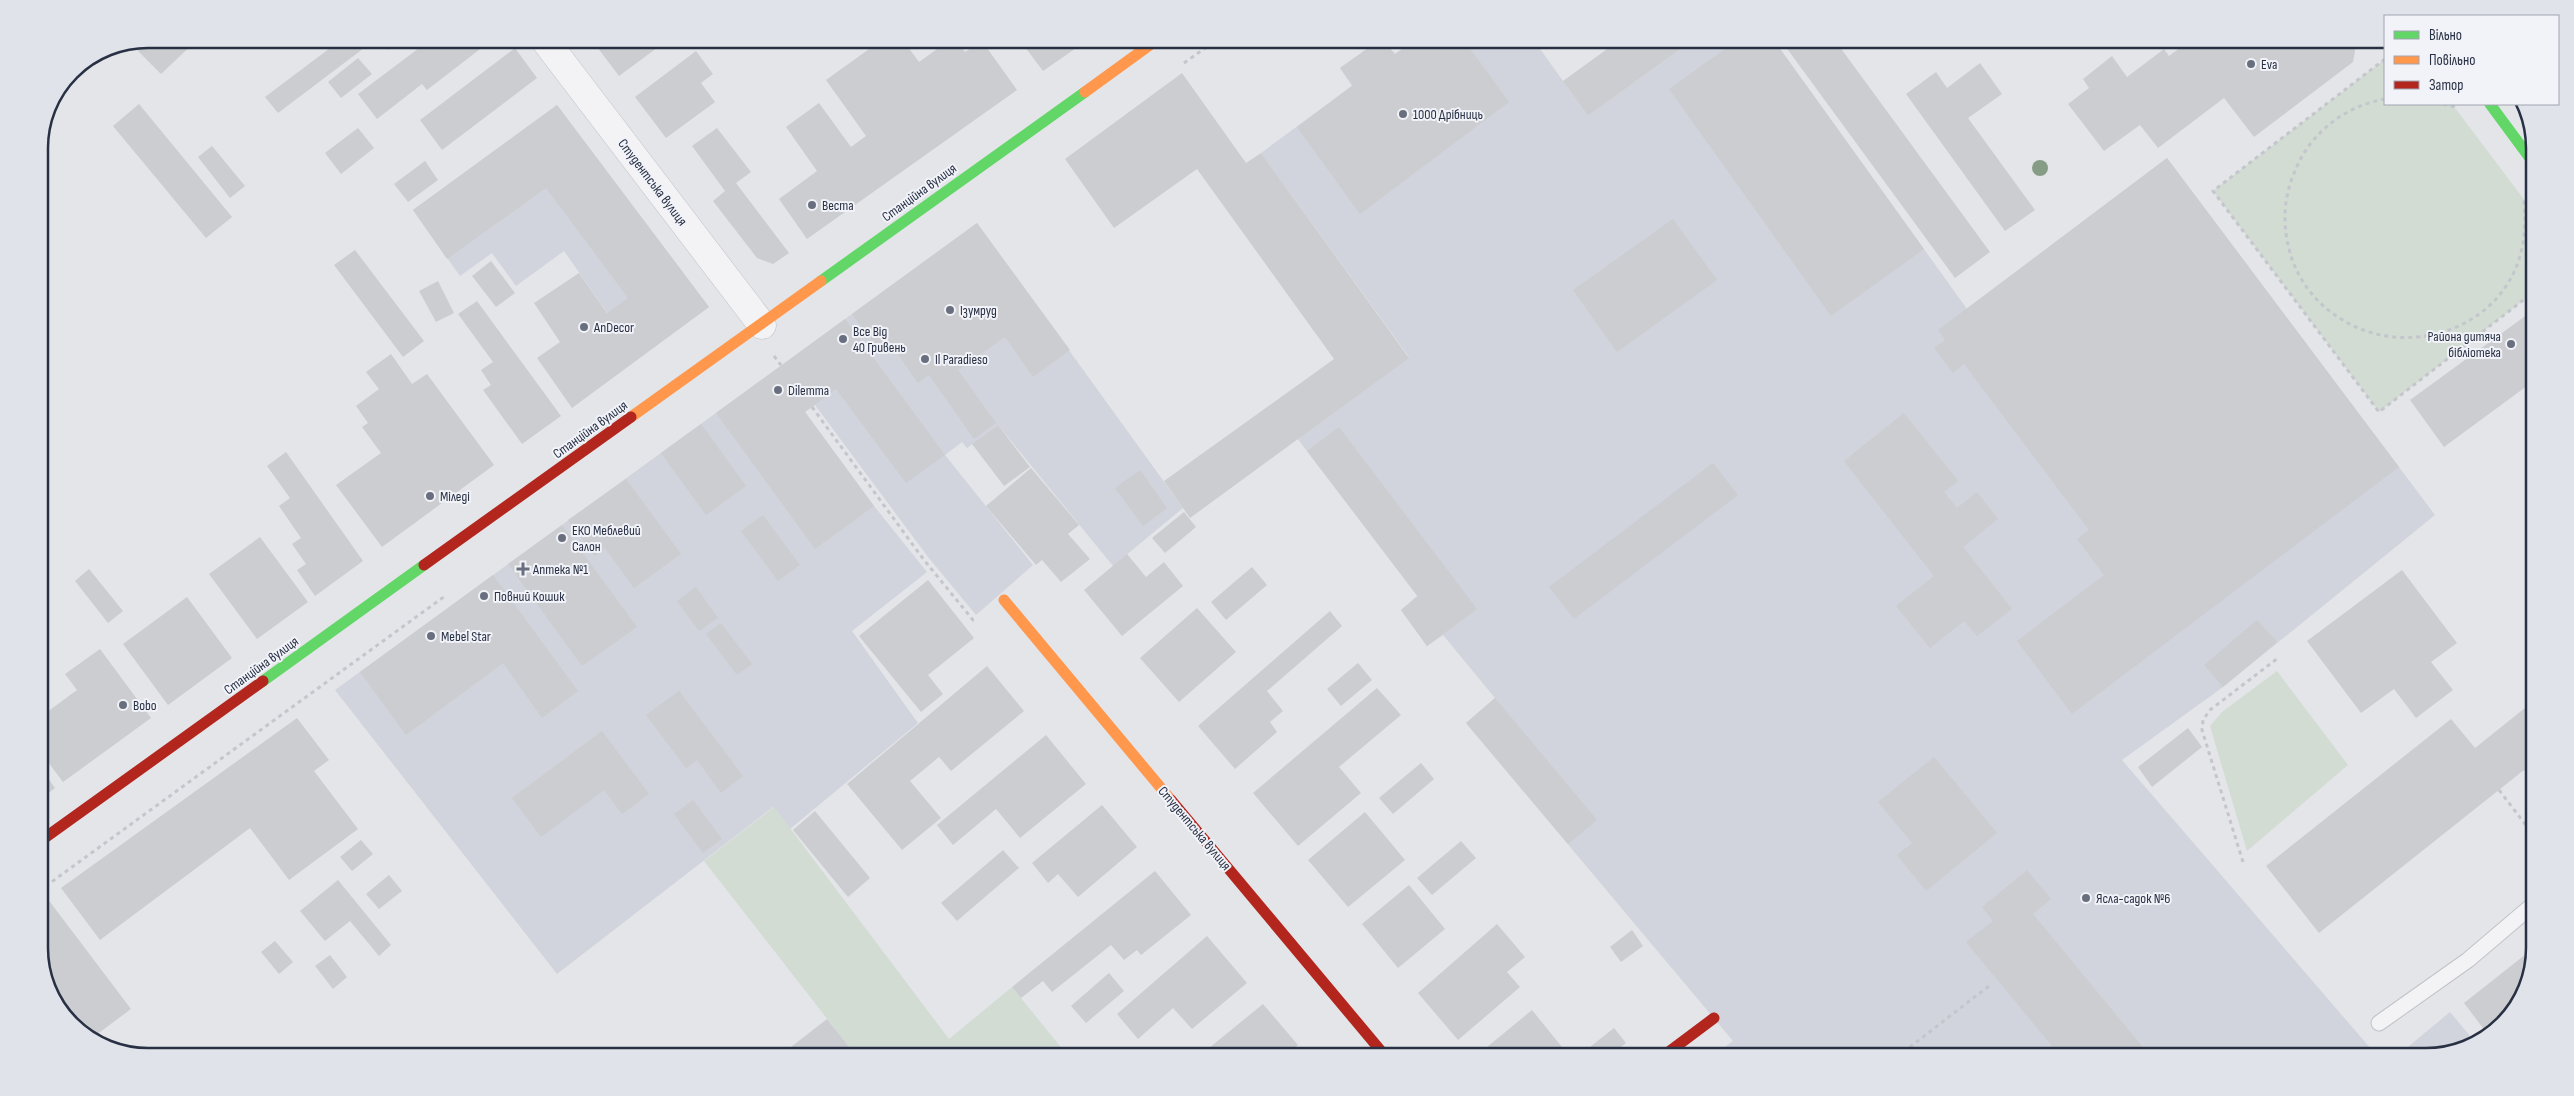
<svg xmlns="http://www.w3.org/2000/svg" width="2574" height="1096" viewBox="0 0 2574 1096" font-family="'Sofia Sans Condensed',sans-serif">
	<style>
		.built { fill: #d1d4dc }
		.green { fill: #d2dcd3 }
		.building { fill: #cccdd1 }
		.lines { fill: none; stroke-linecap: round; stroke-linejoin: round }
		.lane-casing { stroke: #c1c3c7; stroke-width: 17 }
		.street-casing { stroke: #c1c3c7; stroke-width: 29 }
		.path { stroke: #c4c6cc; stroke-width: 3; stroke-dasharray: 4 4; stroke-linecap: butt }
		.lane { stroke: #f3f3f5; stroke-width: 15 }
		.street { stroke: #f3f3f5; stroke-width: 28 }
		.fast { stroke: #63d668; stroke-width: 11 }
		.slow { stroke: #ff974d; stroke-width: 11 }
		.jam { stroke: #b3261e; stroke-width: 11 }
		.tree { fill: #869c85 }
		.poi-dot { fill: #696f7e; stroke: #f1f3f8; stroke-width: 2 }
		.labels { text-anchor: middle; stroke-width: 4; stroke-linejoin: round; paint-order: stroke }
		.poi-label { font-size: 14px; fill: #283044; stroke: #f1f3f8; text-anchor: start }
		.street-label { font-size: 14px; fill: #283044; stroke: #f1f3f8 }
		.rim { fill: none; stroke: #283044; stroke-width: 2.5 }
	</style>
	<rect width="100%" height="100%" fill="#e3e5e9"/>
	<!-- built -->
	<g class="built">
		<path d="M1381,39L1395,54L1416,39H1533L1588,116L1694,39H1773L1967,309L2167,158L2435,515L2223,687L2122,760L2378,1057H1712L1733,1041L1466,723L1495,698L1443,635L1427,646L1401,610L1417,596L1297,438L1409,357L1261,153L1352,86L1340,68Z"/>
		<path d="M557,105L709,307L639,358L564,251L516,286L492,253L460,276L413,210Z"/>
		<path d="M977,223L1183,508L1113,566L998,425L967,448L962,442L945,455L1033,565L976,615L928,557L815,405L805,412L874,506L927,572L852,631L918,723L790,829L773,807L557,974L335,690Z"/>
		<path d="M2450,1012L2475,1042L2427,1057H2396Z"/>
	</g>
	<!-- green -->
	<g class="green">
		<path d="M2385,59V104H2452L2535,214V291L2379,412L2213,191Z"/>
		<path d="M2277,671L2348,765L2247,851L2210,726L2222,712Z"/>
		<path d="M774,807L949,1039L1012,987L1068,1056L857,1057L704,861Z"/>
	</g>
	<!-- building -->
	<g class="building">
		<path d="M148,39H198L161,74L137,50Z"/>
		<path d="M342,39H376L278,113L265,97Z"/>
		<path d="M379,39H402L388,50Z"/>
		<path d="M431,39H493L427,90L422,84L377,119L358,94Z"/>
		<path d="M591,39H669L619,76Z"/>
		<path d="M883,39H902L919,62L951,39H956L965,52L982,41L1017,90L807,239L779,199L817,171L786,127L819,103L851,147L866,136L826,80Z"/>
		<path d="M1019,39H1089L1043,71Z"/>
		<path d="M1381,39L1395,54L1416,39H1463L1509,102L1360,214L1297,127L1353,85L1340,68Z"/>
		<path d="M1533,39H1551L1539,47Z"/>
		<path d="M1621,39H1694L1588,116L1563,81Z"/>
		<path d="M1739,39H1773L1924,249L1831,316L1669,89Z"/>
		<path d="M1780,39H1834L1990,252L1955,278Z"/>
		<path d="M2181,39H2357L2353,62L2254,137L2224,98L2158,148L2140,125L2104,151L2068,104L2089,88L2083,79L2112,56L2127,77L2164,49L2169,56L2185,44Z"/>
		<path d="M515,48L537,78L442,150L420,120Z"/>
		<path d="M696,51L713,74L701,83L715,102L666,138L635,97Z"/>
		<path d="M358,58L372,74L341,98L328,82Z"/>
		<path d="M1980,63L2002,94L1968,118L2035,210L2005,231L1906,94L1936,72L1947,88Z"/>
		<path d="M1182,73L1246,163L1261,153L1409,358L1190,518L1164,481L1334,359L1197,169L1114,228L1065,159Z"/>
		<path d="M139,104L232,217L206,238L113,126Z"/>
		<path d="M557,105L709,307L572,408L537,358L560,342L534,303L579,273L607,313L628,298L546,188L447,259L413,210Z"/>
		<path d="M358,128L374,148L341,174L325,153Z"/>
		<path d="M717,128L751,172L736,183L789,253L773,264L757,258L713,201L725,191L692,146Z"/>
		<path d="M212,146L245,186L230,198L198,157Z"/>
		<path d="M2167,158L2399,467L2072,714L2017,641L2104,575L2077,539L2089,530L1964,364L1953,373L1934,348L1945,340L1938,330Z"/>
		<path d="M425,161L438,180L408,202L394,184Z"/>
		<path d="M1673,219L1717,280L1617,352L1573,290Z"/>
		<path d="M977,223L1070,350L1033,377L1005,337L958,370L996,423L974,439L929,375L918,383L887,339L876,347L852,314Z"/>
		<path d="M355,250L424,341L403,357L334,265Z"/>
		<path d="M491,261L515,293L496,307L472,276Z"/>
		<path d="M438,281L454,313L436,322L419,291Z"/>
		<path d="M477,301L561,416L522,444L483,390L491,385L481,370L493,362L458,314Z"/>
		<path d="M2535,309V380L2444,447L2410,400Z"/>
		<path d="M845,319L945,455L906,483L836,389L805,412L874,506L815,549L716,413Z"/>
		<path d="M391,354L412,384L427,374L494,465L382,547L336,485L381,453L362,427L368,423L356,406L379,389L366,372Z"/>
		<path d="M1904,413L1958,481L1944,492L1957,508L1977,492L1998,519L1963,547L2012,609L1977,636L1964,621L1930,648L1896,606L1934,576L1844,461Z"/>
		<path d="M701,424L746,486L706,515L661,453Z"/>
		<path d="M998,425L1030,467L1004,486L972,444Z"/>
		<path d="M1339,427L1477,609L1427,646L1401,610L1418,596L1307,451Z"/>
		<path d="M286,452L363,561L315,596L297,570L306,564L292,544L301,538L279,506L290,498L267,466Z"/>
		<path d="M1713,463L1738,495L1574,619L1549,587Z"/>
		<path d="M1031,468L1079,525L1068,534L1090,559L1061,582L1042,560L1036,565L986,506Z"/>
		<path d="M1140,470L1167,508L1143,526L1115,488Z"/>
		<path d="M626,479L681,554L634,588L605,548L595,556L568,520Z"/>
		<path d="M1184,512L1196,527L1165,553L1152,538Z"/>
		<path d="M763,515L800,565L778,581L741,531Z"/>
		<path d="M562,525L637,627L582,666L508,564Z"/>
		<path d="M260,537L308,602L257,639L209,574Z"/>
		<path d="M1127,554L1146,577L1164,562L1183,586L1122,636L1084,590Z"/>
		<path d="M1252,567L1267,585L1226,620L1211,602Z"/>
		<path d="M89,569L123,611L108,623L75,581Z"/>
		<path d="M2402,570L2457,643L2431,662L2453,690L2416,718L2394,689L2361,713L2307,641Z"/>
		<path d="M493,575L578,691L542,718L503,663L406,735L360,672Z"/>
		<path d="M928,580L974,638L928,675L943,694L921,712L859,636Z"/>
		<path d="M696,587L718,618L699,631L677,601Z"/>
		<path d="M187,597L232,658L168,705L123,644Z"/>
		<path d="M1197,608L1236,652L1179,702L1140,658Z"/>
		<path d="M1330,611L1342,626L1267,691L1283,711L1270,722L1277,732L1235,769L1198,726Z"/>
		<path d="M2257,620L2277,642L2223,687L2204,665Z"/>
		<path d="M721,623L752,664L737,675L706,634Z"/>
		<path d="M100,649L151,718L63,782L39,750V718L77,690L65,674Z"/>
		<path d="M1358,663L1372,680L1341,706L1327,689Z"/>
		<path d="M987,666L1024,711L951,771L939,757L910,781L941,818L902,850L847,784Z"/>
		<path d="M1377,688L1401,715L1339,767L1361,793L1298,846L1253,793Z"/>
		<path d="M679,691L743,776L721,793L697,760L686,768L646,715Z"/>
		<path d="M1495,698L1597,820L1568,844L1466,723Z"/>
		<path d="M2535,700V784L2524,770L2319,933L2266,866L2451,719L2475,748Z"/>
		<path d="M297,718L329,760L314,771L358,829L289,880L250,828L100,940L61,888Z"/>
		<path d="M2188,728L2202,747L2152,787L2138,767Z"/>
		<path d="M602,731L649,794L622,814L604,790L541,837L512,798Z"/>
		<path d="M1046,735L1086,784L1020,838L996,809L953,845L937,825Z"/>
		<path d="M1934,757L1997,833L1926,891L1897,855L1912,843L1878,802Z"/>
		<path d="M1421,763L1434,779L1393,814L1379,798Z"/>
		<path d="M39,765L55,788L39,800Z"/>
		<path d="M693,800L722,839L703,853L674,814Z"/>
		<path d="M1102,805L1137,847L1078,897L1058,874L1048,883L1032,863Z"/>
		<path d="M815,811L870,878L848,897L793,830Z"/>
		<path d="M1365,812L1405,860L1348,907L1308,860Z"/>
		<path d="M361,840L373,854L352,871L340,857Z"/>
		<path d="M1461,841L1476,858L1432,895L1417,878Z"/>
		<path d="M1003,850L1019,868L957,921L941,903Z"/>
		<path d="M2027,870L2051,899L2033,914L2151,1057H2061L1966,942L1993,921L1982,907Z"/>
		<path d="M1155,871L1191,915L1141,955L1137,950L1124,960L1111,945L1052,992L1043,981L1021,998L1012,987Z"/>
		<path d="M389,875L402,891L379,909L366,894Z"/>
		<path d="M338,880L391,945L379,956L350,921L325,941L300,911Z"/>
		<path d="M1409,885L1445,929L1398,968L1362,924Z"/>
		<path d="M47,898L131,1009L92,1038L82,1030L53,992L39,956V904Z"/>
		<path d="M1497,924L1525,957L1507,972L1520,987L1458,1040L1418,993Z"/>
		<path d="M1632,930L1643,946L1621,962L1610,947Z"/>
		<path d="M1207,936L1247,983L1192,1029L1173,1008L1138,1039L1117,1014Z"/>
		<path d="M275,941L293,962L279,974L261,952Z"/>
		<path d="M2535,947L2527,990L2489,1036L2464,1003Z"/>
		<path d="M330,955L347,977L333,989L315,966Z"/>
		<path d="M1109,973L1124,991L1086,1023L1071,1006Z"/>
		<path d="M1263,1004L1298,1045L1283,1057H1198Z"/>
		<path d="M1532,1010L1570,1057H1475Z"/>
		<path d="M827,1019L857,1057H785L782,1054Z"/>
		<path d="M1614,1028L1626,1043L1608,1057H1590L1585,1051Z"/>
		<path d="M2173,1049L2180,1057H2163Z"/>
	</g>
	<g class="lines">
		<defs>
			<path id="lane" d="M2379,1023L2468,960L2535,903"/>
			<path id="street" d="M544,39L762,325"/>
		</defs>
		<!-- lane casing -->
		<use href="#lane" class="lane-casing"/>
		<!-- street casing -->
		<use href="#street" class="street-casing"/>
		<!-- path -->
		<g class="path">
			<path d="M1353,39L1363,52"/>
			<path d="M2385,59L2213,191L2379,412L2535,291"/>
			<path d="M1184,63L1218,39"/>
			<path d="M2385,99C2345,106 2310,133 2295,171C2283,198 2282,227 2291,256C2299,281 2316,303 2338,317C2396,357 2485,337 2515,270C2525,247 2526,224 2524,200"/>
			<path d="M2443,104L2454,107"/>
			<path d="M2452,104L2456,110"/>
			<path d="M2525,200L2535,214"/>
			<path d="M774,356L781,365"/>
			<path d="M812,407L924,560L973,620H976"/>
			<path d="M2499,790L2535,837"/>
			<path d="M2243,862L2202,730L2203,720L2210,710L2278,658"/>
			<path d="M39,891L445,596"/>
			<path d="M1897,1057L1989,986"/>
		</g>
		<!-- lane -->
		<use href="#lane" class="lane"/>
		<!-- street -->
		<use href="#street" class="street"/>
		<!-- fast -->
		<g class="fast">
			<path d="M2490,104L2535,165"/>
			<path d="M821,281L1085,92"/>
			<path d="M263,681L424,565"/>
		</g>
		<!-- slow -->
		<g class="slow">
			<path d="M1085,92L1158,39"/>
			<path d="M631,417L821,281"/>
			<path d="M1004,600L1171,800"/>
		</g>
		<!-- jam -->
		<g class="jam">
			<path d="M424,565L631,417"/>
			<path d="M1171,800L1386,1057"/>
			<path d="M39,842L263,681"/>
			<path d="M1662,1057L1714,1018"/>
		</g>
	</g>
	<!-- trees -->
	<circle class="tree" cx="2040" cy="168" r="8"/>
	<!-- markers -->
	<g class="poi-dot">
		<circle cx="2251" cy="64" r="5"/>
		<circle cx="1403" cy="114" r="5"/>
		<circle cx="812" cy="205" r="5"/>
		<circle cx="950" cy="310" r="5"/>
		<circle cx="584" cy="327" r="5"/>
		<circle cx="843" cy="339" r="5"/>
		<circle cx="2511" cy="344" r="5"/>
		<circle cx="925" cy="359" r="5"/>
		<circle cx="778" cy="390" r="5"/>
		<circle cx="430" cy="496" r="5"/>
		<circle cx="562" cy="538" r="5"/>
		<path d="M520.5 561.5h5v5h5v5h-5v5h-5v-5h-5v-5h5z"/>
		<circle cx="484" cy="596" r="5"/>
		<circle cx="431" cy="636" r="5"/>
		<circle cx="123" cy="705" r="5"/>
		<circle cx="2086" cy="898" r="5"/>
	</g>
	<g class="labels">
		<!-- poi labels -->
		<g class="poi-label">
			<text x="2261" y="69">Eva</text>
			<text x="1413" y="119">1000 Дрібниць</text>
			<text x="822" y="210">Веста</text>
			<text x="960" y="315">Ізумруд</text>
			<text x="594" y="332">AnDecor</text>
			<text x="853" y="336">Все Від<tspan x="853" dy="16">40 Гривень</tspan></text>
			<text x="2501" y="341" text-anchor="end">Района дитяча<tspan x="2501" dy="16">бібліотека</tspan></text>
			<text x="935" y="364">Il Paradieso</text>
			<text x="788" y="395">Dilemma</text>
			<text x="440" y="501">Міледі</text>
			<text x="572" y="535">ЕКО Меблевий<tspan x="572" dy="16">Салон</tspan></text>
			<text x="533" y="574">Аптека №1</text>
			<text x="494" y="601">Повний Кошик</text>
			<text x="441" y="641">Mebel Star</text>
			<text x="133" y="710">Bobo</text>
			<text x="2096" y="903">Ясла-садок №6</text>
		</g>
		<!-- street labels -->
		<g class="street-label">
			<text transform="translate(653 182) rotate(53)" y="5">Студентська вулиця</text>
			<text transform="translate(919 192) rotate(-36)" y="5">Станційна вулиця</text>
			<text transform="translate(590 429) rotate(-36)" y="5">Станційна вулиця</text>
			<text transform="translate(261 665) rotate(-36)" y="5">Станційна вулиця</text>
			<text transform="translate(1195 828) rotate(50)" y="5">Студентська вулиця</text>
		</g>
	</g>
	<!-- crop -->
	<path d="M0 0H2574V1096H0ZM148 48H2426A100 100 0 0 1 2526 148V948A100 100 0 0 1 2426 1048H148A100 100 0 0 1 48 948V148A100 100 0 0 1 148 48Z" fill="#e1e3ea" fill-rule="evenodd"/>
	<path class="rim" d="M148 48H2426A100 100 0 0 1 2526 148V948A100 100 0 0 1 2426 1048H148A100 100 0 0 1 48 948V148A100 100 0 0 1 148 48Z"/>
	<!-- legend -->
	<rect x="2384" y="15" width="175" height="90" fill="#f1f3f8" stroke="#a1a5b0"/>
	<rect x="2394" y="31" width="25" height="8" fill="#63d668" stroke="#a1a5b0"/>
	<text x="2429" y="40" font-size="15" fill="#283044">Вільно</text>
	<rect x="2394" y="56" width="25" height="8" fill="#ff974d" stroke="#a1a5b0"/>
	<text x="2429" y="65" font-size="15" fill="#283044">Повільно</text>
	<rect x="2394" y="81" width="25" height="8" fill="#b3261e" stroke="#a1a5b0"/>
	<text x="2429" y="90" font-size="15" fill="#283044">Затор</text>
</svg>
